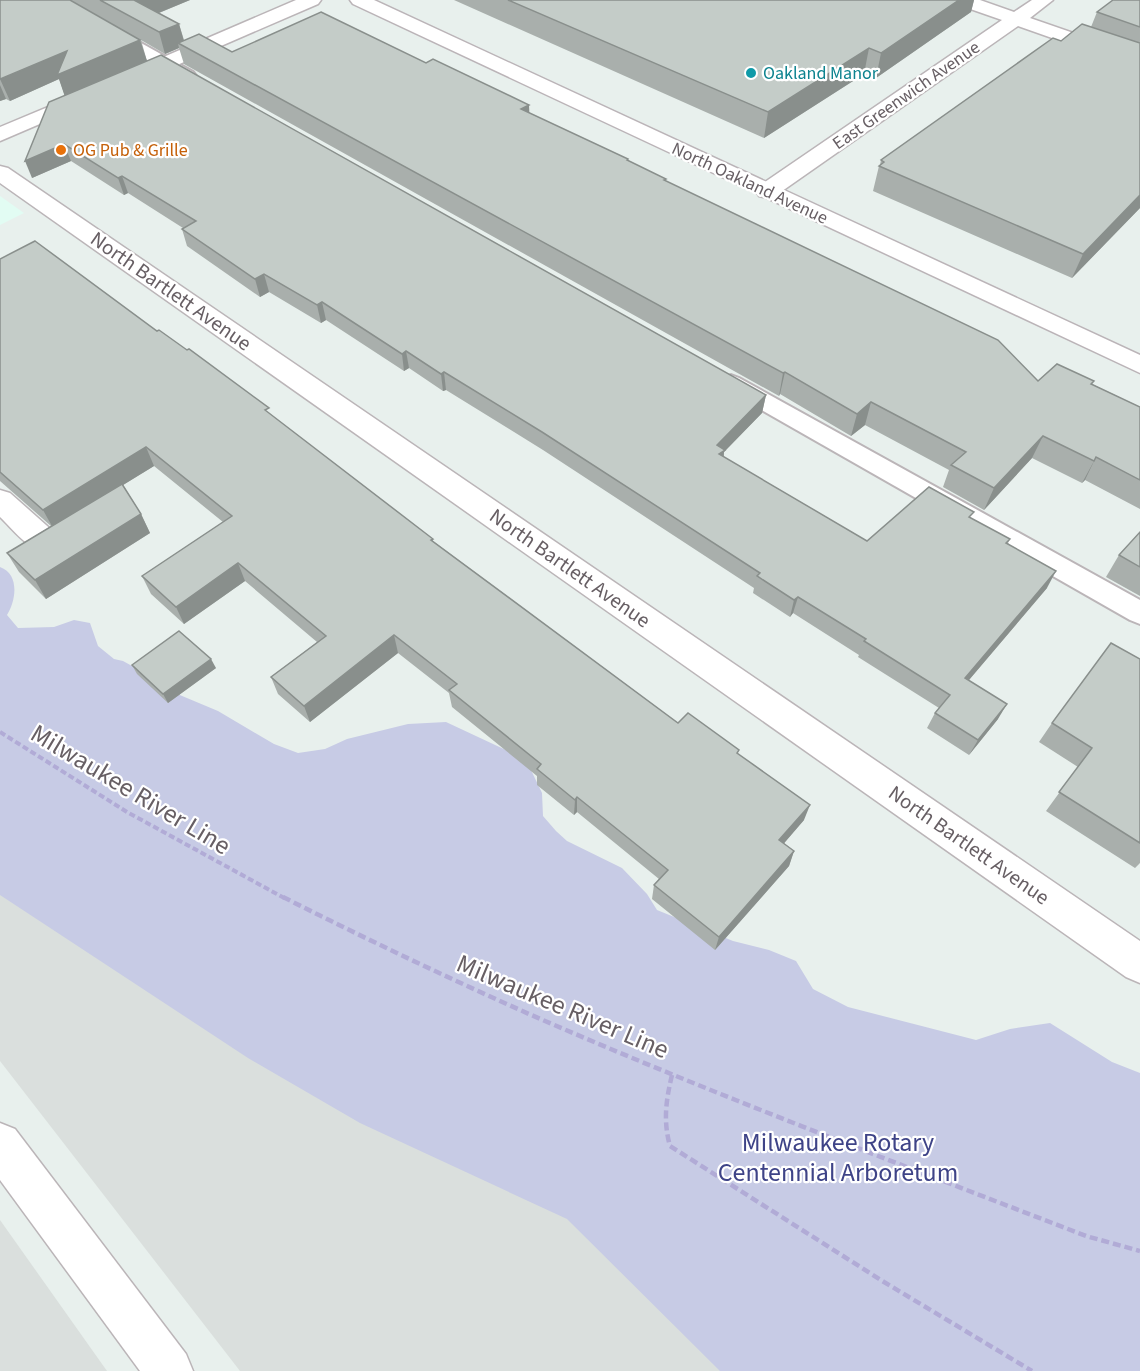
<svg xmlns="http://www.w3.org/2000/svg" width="1140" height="1371" viewBox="0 0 1140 1371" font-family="'Source Sans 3',sans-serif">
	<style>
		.commercial { fill: #e2fcf3 }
		.industrial { fill: #dadfdd }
		.green { fill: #c7cbe5 }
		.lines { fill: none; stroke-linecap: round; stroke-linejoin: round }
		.lane-casing { stroke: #bbb5b8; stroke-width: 4 }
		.street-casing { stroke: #bbb5b8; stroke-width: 3 }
		.secondary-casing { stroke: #bbb4b8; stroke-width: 3 }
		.path-far1 { stroke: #b1abd6; stroke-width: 4; stroke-dasharray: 6 3; stroke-linecap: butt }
		.path { stroke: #b1abd6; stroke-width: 4.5; stroke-dasharray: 8 4; stroke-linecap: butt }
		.lane { fill: #fff; fill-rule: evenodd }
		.street { fill: #fff; fill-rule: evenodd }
		.secondary { fill: #fff; fill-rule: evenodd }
		.wall { fill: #a9afac }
		.shaded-wall { fill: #898f8c }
		.building { fill: #c4ccc8; stroke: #898f8c; stroke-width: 1.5 }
		.culture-dot { fill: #0f9aa8; stroke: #fff; stroke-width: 2 }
		.food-dot { fill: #e8710a; stroke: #fff; stroke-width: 2 }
		.labels { text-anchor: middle; stroke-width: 4.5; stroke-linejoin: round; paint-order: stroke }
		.far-culture-label { font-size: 18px; fill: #0d838f; stroke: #fff; text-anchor: start }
		.far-street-label { font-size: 18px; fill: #675f64; stroke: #fff }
		.far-food-label { font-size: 18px; fill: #c56008; stroke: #fff; text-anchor: start }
		.street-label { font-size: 21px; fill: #675f64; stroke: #fff }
		.near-street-label { font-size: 26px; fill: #675f64; stroke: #fff }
		.near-park-label { font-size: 26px; fill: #3e4387; stroke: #fff }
	</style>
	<rect width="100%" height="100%" fill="#e8f0ed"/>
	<!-- commercial -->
	<path class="commercial" d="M0,196L24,213L0,225Z"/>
	<!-- industrial -->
	<g class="industrial">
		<path d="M0,827L977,1371H240L0,1061Z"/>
		<path d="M0,1220L107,1371H0Z"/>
	</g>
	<!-- green -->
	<path class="green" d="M0,567C20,574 16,601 7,615L18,628L54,627L74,620L90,623L98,646L114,659L123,661L152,677L163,688L218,711L274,744L298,753L325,749L347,739L408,724L446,722L508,751L531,770L542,793L543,816L556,831L567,841L622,868L647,894L657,910L733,941L769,950L796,961L813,989L848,1007L976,1040L1010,1029L1050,1023L1112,1062L1140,1073V1371H720L567,1219L360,1123L248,1058L0,895Z"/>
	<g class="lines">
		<defs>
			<g id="lane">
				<path d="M44,0H64L193,72L196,76L193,80H181Z"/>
				<path d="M731,375L739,378L1140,600V624L1130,620L723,388L720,383L723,378Z"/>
			</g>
			<g id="street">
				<path d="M296,0H321L318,4L138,82H124L121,78L124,74Z"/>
				<path d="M953,0H980L1014,12L1032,0H1053L1030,18L1140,56V69L1018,26L775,196L767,198L759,196L756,191L759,186L1002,20L956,4Z"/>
				<path d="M84,92L91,94L94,98L91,102L0,141V127Z"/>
				<path d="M0,166L8,168L1140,941V983L1126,977L0,183Z"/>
				<path d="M0,490L10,493L55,533L59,541L55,549C31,556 16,532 0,517Z"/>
				<path d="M0,1123L15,1129L186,1354L193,1371H140L0,1180Z"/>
			</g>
			<path id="secondary" d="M350,0H374L1140,355V373L353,4Z"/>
		</defs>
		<!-- lane casing -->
		<use href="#lane" class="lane-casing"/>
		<!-- street casing -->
		<use href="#street" class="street-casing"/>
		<!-- secondary casing -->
		<use href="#secondary" class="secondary-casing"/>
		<!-- path-far1 -->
		<path class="path-far1" d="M0,732L127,812L286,899"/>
		<!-- path -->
		<g class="path">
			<path d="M283,897C364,938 446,977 529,1014C712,1094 900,1164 1086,1236L1140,1251"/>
			<path d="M672,1075C666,1100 663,1121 670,1146L884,1282L1032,1371"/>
		</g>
		<!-- lane -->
		<use href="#lane" class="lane"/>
		<!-- street -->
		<use href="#street" class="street"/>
		<!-- secondary -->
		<use href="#secondary" class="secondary"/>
	</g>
	<!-- wall -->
	<g class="wall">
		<path d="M0,0H190L159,13L179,24L184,40L232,52L426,63L529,105V113L628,159V161L666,179V181L1038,381H1094L1092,384L1140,407V509L1085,480L1082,483L1032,458L984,510L943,487L949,470L865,425L851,436L780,394L779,396L184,64L179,48L165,54L141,40L147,61L766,395L762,413L724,452V457L867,541L971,518L1010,539L1008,543L1047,588L969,680L998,719L969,755L927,728L935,713L939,708L858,657L859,655L793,613L790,617L753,593L754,588L543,450L446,390L443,391L409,368L404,371L326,320L321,323L269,292L260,297L187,246L182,229L183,228L128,193L124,195L71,161L32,178L65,96L59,79L10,101L6,99L0,101Z"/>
		<path d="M454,0H974L971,12L876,78L864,74L764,138Z"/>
		<path d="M1140,0V208L1072,278L873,191L879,166L880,165L881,160L1061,41L1091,27L1097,12Z"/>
		<path d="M0,259L157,331L270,414L433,539V541L678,723L738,754L804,820L784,843L794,851L789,866L715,950L652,899L654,885L659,879L577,812L574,815L537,785V776L452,707L449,693L398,653L310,722L278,694L271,677L317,642L245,581L184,624L151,594L142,576L223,522L154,466L123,485L141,514L150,533L46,599L19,572L7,553L51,526L0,481Z"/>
		<path d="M1140,532V596L1106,577L1119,555Z"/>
		<path d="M1140,659V863L1135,868L1046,811L1078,767L1039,742L1052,723Z"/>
		<path d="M132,665L216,668L168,703L137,674Z"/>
	</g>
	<!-- shaded-wall -->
	<g class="shaded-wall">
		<path d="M133,0H190L139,21Z"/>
		<path d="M959,0H974L971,12L876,78L881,53Z"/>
		<path d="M179,24L185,45L178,43L179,48L165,54L159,32Z"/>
		<path d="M140,40L147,61L65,97L59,79L10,101L0,79L67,51Z"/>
		<path d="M869,48L864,74L764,138L768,112Z"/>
		<path d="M0,85L6,99L0,101Z"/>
		<path d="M529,105L530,127L521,109Z"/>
		<path d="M64,144L71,161L32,178L25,161Z"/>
		<path d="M122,176L128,193L124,195L118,178Z"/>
		<path d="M1140,195V208L1072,278L1083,254Z"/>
		<path d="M264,274L269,292L260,297L255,279Z"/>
		<path d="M322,302L326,320L321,323L317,305Z"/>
		<path d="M406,351L409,368L404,371L402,354Z"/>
		<path d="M444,372L446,390L443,391L441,374Z"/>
		<path d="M785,372L780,394L779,396L783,373Z"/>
		<path d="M766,395L762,413L724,452L722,467L717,445Z"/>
		<path d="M871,402L865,425L851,436L857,414Z"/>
		<path d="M1043,436L1032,458L984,510L994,488Z"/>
		<path d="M146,447L154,466L53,528L43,510Z"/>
		<path d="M1096,457L1085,480L1082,483L1094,461Z"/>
		<path d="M141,514L150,533L46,599L35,580Z"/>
		<path d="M238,563L245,581L184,624L176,607Z"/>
		<path d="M1056,571L1047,588L957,694L965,678Z"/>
		<path d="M798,597L793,613L790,617L794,600Z"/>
		<path d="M394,635L398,653L310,722L304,706Z"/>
		<path d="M211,659L216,668L168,703L163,694Z"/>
		<path d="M1007,704L998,719L969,755L978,740Z"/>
		<path d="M577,797V812L574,815L575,800Z"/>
		<path d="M810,805L804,820L774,855L779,840Z"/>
		<path d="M794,851L789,866L715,950L719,937Z"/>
	</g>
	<!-- building -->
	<g class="building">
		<path d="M0,0H70L140,40L57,75L67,51L0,79Z"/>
		<path d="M100,0H134L179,24L159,32Z"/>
		<path d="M508,0H959L881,53L869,48L768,112Z"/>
		<path d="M1113,0H1140V27L1097,12Z"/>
		<path d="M321,12L426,63L433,59L529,105L521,109L628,159L627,160L666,179L664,180L998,340L1038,381L1057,364L1094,381L1091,384L1140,407V480L1096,457L1094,461L1043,436L994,488L951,465L966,452L871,402L857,414L785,372L783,373L178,43L199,34L232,52Z"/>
		<path d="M1082,24L1140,43V195L1083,254L879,166L884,162L881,160L1053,38L1061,41Z"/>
		<path d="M161,55L766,395L717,445L725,450L719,454L867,541L929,487L974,512L969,517L1010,539L1006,543L1056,571L965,678L1007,704L978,740L935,713L950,695L864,641L866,639L798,597L794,600L757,576L760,573L542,432L444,372L441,374L406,351L402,354L322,302L317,305L264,274L255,279L182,229L196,221L122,176L118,178L64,144L25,161L49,102Z"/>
		<path d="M35,241L157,331L159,330L187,350L189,349L269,408L265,410L433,539L431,540L678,723L688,713L739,750L737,753L810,805L779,840L794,851L719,937L654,885L668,870L577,797L575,800L537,769L541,764L449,690L457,684L394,635L304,706L271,677L326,636L238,563L176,607L142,576L232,516L146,447L43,510L0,472V259Z"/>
		<path d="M122,484L141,514L35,580L7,553Z"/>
		<path d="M1140,532V567L1119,555Z"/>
		<path d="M179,631L211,659L163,694L132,665Z"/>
		<path d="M1111,643L1140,659V843L1059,792L1092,748L1052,723Z"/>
	</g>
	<!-- markers -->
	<circle class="culture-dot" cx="751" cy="73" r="6"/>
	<circle class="food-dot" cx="61" cy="150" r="6"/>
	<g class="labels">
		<!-- far-culture labels -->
		<g class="far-culture-label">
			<text x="763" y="79">Oakland Manor</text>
		</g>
		<!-- far-street labels -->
		<g class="far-street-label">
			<text transform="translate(906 95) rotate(-35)" y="6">East Greenwich Avenue</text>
			<text transform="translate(750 183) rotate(25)" y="6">North Oakland Avenue</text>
		</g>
		<!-- far-food labels -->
		<g class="far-food-label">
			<text x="73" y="156">OG Pub &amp; Grille</text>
		</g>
		<!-- street labels -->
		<g class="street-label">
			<text transform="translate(171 291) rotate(35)" y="7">North Bartlett Avenue</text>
			<text transform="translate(570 568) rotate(35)" y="7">North Bartlett Avenue</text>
			<text transform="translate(969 845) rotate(35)" y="7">North Bartlett Avenue</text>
		</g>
		<!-- near-street labels -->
		<g class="near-street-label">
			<text transform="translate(131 789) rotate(31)" y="9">Milwaukee River Line</text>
			<text transform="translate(563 1006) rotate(23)" y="9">Milwaukee River Line</text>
		</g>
		<!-- near-park labels -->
		<g class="near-park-label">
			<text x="838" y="1151">Milwaukee Rotary<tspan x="838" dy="30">Centennial Arboretum</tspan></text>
		</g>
	</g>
</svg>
